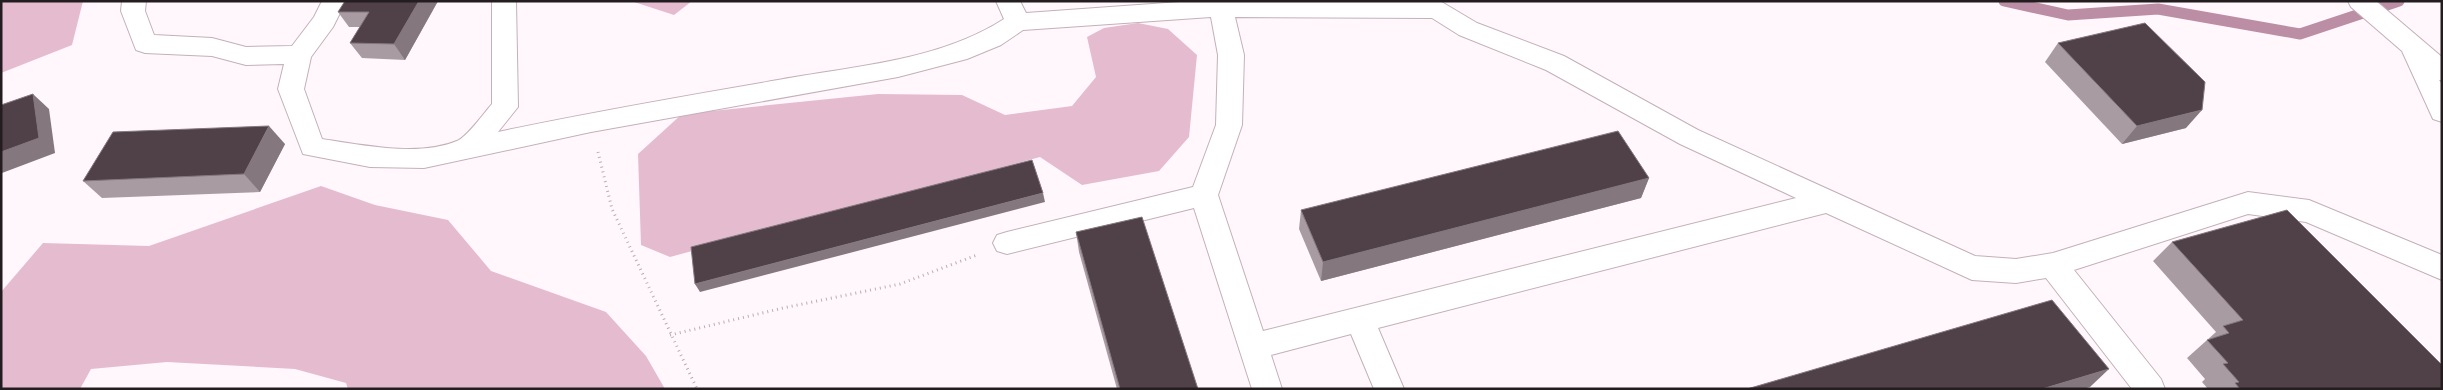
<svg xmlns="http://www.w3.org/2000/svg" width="2443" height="390" viewBox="0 0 2443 390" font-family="Montserrat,sans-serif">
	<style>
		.green { fill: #e5bbd0 }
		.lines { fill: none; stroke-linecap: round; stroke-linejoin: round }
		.stream { stroke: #bb8ea5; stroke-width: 11 }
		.minor-casing { stroke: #c3b0b9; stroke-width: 2 }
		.path { stroke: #b7b0b3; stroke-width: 3; stroke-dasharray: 1 4; stroke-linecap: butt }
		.minor { fill: #fff; fill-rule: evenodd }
		.wall { fill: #a89ca2 }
		.shaded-wall { fill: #84787e }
		.building { fill: #504148; stroke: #84787e }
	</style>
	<rect width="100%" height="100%" fill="#fff7fb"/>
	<!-- green -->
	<g class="green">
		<path d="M1,1H83L72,45L1,73Z"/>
		<path d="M631,1H692L674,15Z"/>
		<path d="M1138,23L1168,29L1197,55L1189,137L1159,171L1082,185L1040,157L670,257L641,245L638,154L682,114L878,94L962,95L1005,115L1072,106L1096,77L1087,37L1104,28Z"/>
		<path d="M321,186L375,205L448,220L491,271L606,312L646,356L665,389H348L346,383L295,369L167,362L91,369L80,389H1V292L43,243L149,246Z"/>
	</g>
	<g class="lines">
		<!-- stream -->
		<path class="stream" d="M2004,1L2068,15L2158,9L2300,34L2399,1"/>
		<defs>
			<g id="minor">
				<path d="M122,1H146L145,11L154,35L212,38L246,47L292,46L314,17L322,1H346L333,27L311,57L304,89L322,139C362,145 419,157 457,141C467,137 484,113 492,104V1H516L518,107L498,132C591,112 685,96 778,80C854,66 939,61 1004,19L996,1H1020L1026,13L1194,1H1440L1477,23L1564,56L1698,130L1975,256L2016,259L2053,253L2248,192L2309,200L2442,255V280L2306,222L2248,214L2074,270L2161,379L2165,389H2132L2046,278L2016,283L1972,280L1826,213L1378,328L1404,389H1374L1351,334L1271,355L1282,389H1252L1194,208L1007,254L997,251L993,243L997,235L1007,232L1193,187L1216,125L1218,55L1211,17L1023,30L1001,45L967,59L898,77L591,132L424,168L370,167L303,154L278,89L284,64L246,65L212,56L145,53L136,50L121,11ZM1235,17L1432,18L1459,35L1546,70L1680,144L1796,198L1263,331L1218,195L1242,125L1244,55Z"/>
				<path d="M2348,1H2376L2442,57V80H2439L2442,84V122L2433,119L2402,51L2351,7Z"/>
			</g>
		</defs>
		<!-- minor casing -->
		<use href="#minor" class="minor-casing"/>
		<!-- path -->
		<g class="path">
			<path d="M598,152L612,209L697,389"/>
			<path d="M670,335L783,308L900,284L977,255"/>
		</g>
		<!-- minor -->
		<use href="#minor" class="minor"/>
	</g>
	<!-- wall -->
	<g class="wall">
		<path d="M438,1L405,60L362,58L350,43L360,27H349L338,12Z"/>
		<path d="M2058,43L2186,128L2122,144L2045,62Z"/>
		<path d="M285,144L260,192L102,198L83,181Z"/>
		<path d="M1649,178L1641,198L1321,281L1299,229L1301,210Z"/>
		<path d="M1076,232L1198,389H1117L1079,252Z"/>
		<path d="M2172,242L2442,389H2208L2202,382L2205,379L2187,358L2216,332L2153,261Z"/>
	</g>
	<!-- shaded-wall -->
	<g class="shaded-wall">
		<path d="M419,1H438L405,60L394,44Z"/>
		<path d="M33,94L49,109L55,153L2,173L1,172V152Z"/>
		<path d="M2202,110L2186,128L2122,144L2137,126Z"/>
		<path d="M269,126L285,144L260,192L244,174Z"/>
		<path d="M1649,178L1641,198L1321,281L1323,262Z"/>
		<path d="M1043,193L1045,202L700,292L695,284Z"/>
		<path d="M2109,369L2090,387L2083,389H2042Z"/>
	</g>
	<!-- building -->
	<g class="building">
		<path d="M345,1H419L394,44L350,43L369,12H338Z"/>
		<path d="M2145,23L2205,82L2202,110L2137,126L2058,43Z"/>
		<path d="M33,94L39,138L1,152V105Z"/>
		<path d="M269,126L244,174L83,181L113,132Z"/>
		<path d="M1618,131L1649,178L1323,262L1301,210Z"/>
		<path d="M1032,160L1043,193L695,284L691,247Z"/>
		<path d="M2287,210L2442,365V389H2240L2235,383L2239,382L2223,364L2228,363L2207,340L2229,333L2223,326L2243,320L2172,242Z"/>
		<path d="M1142,217L1198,389H1120L1076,232Z"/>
		<path d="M2052,300L2109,369L2042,389H1747Z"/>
	</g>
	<!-- border -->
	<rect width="2443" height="390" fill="none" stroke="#241d20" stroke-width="5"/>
</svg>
